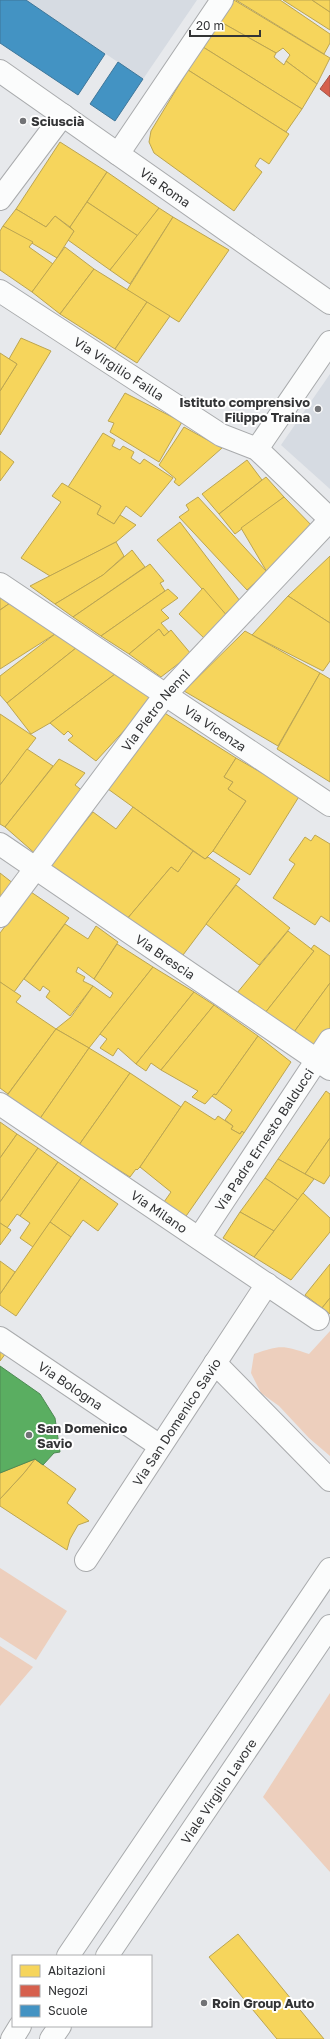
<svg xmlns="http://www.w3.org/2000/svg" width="330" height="2039" viewBox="0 0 330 2039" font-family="'Golos Text',sans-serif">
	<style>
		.built { fill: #d6dbe2 }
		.green { fill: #edcfbd }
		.homes { fill: #f6d55c; stroke: #bca551 }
		.shops { fill: #d6604d; stroke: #a55346 }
		.schools { fill: #4393c3; stroke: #3e7699 }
		.public { fill: #5aae61; stroke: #4e8954 }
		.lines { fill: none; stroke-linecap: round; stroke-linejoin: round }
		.street-casing { stroke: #a9abad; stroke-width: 24 }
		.secondary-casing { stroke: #a9abad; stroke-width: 24 }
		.street { stroke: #fbfcfc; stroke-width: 22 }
		.secondary { stroke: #fbfcfc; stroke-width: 22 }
		.poi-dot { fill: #727376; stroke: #fff; stroke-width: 1.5 }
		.labels { text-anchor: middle; stroke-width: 4; stroke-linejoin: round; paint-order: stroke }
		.poi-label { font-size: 13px; font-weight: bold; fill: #333436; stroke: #fff; text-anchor: start }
		.street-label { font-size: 13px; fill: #333436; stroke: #fff }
	</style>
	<rect width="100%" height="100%" fill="#e7e9ec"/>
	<!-- built -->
	<g class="built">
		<path d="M26,0H197L143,79Z"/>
		<path d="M330,374V489L281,445Z"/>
	</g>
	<!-- green -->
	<g class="green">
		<path d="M330,1331V1456L309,1438L279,1406L261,1393L251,1373L254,1354C280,1345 283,1345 309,1354Z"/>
		<path d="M0,1568L67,1611L36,1660L0,1637Z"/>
		<path d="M0,1646L33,1667L0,1706Z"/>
		<path d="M330,1693V1872L263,1797Z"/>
	</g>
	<!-- homes -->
	<g class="homes">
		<path d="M234,0L330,58L317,84L286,61L290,55L283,48L276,53L219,21Z"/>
		<path d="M236,0H280L330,34V43L324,54Z"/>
		<path d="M283,0H312L330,12V30Z"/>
		<path d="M312,0H330V12Z"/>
		<path d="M219,21L276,53L274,57L284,65L286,61L317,84L302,109L203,47Z"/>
		<path d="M203,47L302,109L286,132L188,70Z"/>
		<path d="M188,70L289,134L269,164L260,158L255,166L262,172L234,211L154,153L149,142L151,131Z"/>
		<path d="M60,142L107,172L70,227L55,216L46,227L16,209Z"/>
		<path d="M107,172L159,208L138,236L87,202Z"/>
		<path d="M87,202L138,236L110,270L68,240L74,231L70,227Z"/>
		<path d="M159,208L173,217L130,284L110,270Z"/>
		<path d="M16,209L46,227L55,216L74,231L57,258L3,226Z"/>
		<path d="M173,217L229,250L179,322L127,290Z"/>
		<path d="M3,226L33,242L29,247L53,264L32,292L0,270V231Z"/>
		<path d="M65,247L94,269L60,314L32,292Z"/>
		<path d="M94,269L147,302L115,349L60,314Z"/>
		<path d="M147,302L170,316L137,363L115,349Z"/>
		<path d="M21,338L51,351L0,435V391L17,364L9,359Z"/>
		<path d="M0,353L17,364L0,391Z"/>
		<path d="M125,393L182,422L159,462L110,432L114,423L108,421Z"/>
		<path d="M184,427L222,448L179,486L174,482L176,479L159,465Z"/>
		<path d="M103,433L115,440L112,446L120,450L123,446L134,452L131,458L140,464L144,459L173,478L141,517L126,506L114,524L97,514L101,506L68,487Z"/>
		<path d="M0,451L14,462L0,481Z"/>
		<path d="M247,460L262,480L219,514L202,494Z"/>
		<path d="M266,477L284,497L235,534L219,514Z"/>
		<path d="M62,483L101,506L97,514L114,524L120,515L136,525L116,542L50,576L21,558L61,502L52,496Z"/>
		<path d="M198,497L267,572L247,590L179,517L189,510L186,505Z"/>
		<path d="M284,497L315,529L267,572L241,528Z"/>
		<path d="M180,522L240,601L225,614L157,540Z"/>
		<path d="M116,542L124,556L103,575L55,604L30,586Z"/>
		<path d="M132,550L145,567L73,617L55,604L103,575Z"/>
		<path d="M330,556V623L288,596Z"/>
		<path d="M150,564L164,581L160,583L165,591L101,636L73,617Z"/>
		<path d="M203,588L229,618L206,640L179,614Z"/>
		<path d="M168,589L178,598L161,610L169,618L161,623L169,632L164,636L159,629L129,654L101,636Z"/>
		<path d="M0,594L13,601L0,610Z"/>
		<path d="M288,596L330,623V661L323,671L252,635Z"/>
		<path d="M13,601L55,634L0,669V610Z"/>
		<path d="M159,629L164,636L171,630L191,654L161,677L129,654Z"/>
		<path d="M245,631L320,673L278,746L184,691Z"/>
		<path d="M55,634L76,648L7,703L0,695V676Z"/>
		<path d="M76,648L119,671L50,723L31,734L7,703Z"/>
		<path d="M119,671L155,697L96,761L68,740L73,736L68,731L64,735L50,723Z"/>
		<path d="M320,673L330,679V782L277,749Z"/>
		<path d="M163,712L236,758L224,777L233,782L228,789L246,801L213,851L205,859L108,789Z"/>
		<path d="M0,714L36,738L0,785Z"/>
		<path d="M27,749L53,766L5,827L0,824V785Z"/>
		<path d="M236,758L300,795L250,875L213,851L246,801L228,789L233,782L224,777Z"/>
		<path d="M59,759L85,773L75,785L88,795L38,856L5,827Z"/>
		<path d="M133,807L193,851L178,872L171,867L127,919L49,866L93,812L116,829Z"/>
		<path d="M315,835L330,844V922L321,916L315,925L273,898L295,864L289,860L305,837L311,841Z"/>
		<path d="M193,851L205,859L208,857L240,879L180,959L127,919L171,867L178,872Z"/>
		<path d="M0,873L14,884L0,903Z"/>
		<path d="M236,885L290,928L259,965L206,924Z"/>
		<path d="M31,892L69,918L14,992L0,982V933Z"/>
		<path d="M65,924L88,939L96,926L118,942L94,979L78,967L76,972L85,977L83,981L93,986L70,1016L46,997L50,991L43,986L40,991L24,979Z"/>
		<path d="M288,931L314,951L265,1013L237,993Z"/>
		<path d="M117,944L153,967L89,1048L56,1029L71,1017L93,986L110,998L113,993L94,979Z"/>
		<path d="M314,945L330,956V983L294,1032L265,1013L314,951L311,949Z"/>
		<path d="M153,967L194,992L136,1064L118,1048L113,1056L100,1048L107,1039L100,1034Z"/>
		<path d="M0,982L21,996L16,1002L56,1029L8,1094L0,1088Z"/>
		<path d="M330,983V1040L323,1051L294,1032Z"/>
		<path d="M194,992L214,1005L161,1070L151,1063L146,1071L136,1064Z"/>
		<path d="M214,1005L258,1036L216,1095L214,1094L205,1104L192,1097L198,1091L161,1070Z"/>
		<path d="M56,1029L89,1048L39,1120L6,1097Z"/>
		<path d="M258,1036L291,1062L244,1133L242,1131L240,1134L231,1129L233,1126L225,1120L232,1110L212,1096L214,1094L216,1095Z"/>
		<path d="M89,1048L130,1073L79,1145L39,1120Z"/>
		<path d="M130,1073L181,1107L140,1167L137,1170L136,1169L130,1177L79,1145Z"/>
		<path d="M326,1091L330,1094V1138L305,1174L278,1159Z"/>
		<path d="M185,1101L215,1120L218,1116L233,1126L231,1129L240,1134L242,1131L244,1133L184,1219L164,1202L171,1192L140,1167Z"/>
		<path d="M0,1122L17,1134L0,1158Z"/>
		<path d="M17,1134L38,1148L0,1202V1158Z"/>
		<path d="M330,1138V1175L324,1184L305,1174Z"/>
		<path d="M38,1148L58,1162L20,1216L17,1214L7,1228L0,1223V1202Z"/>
		<path d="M278,1159L314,1179L298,1200L265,1178Z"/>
		<path d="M58,1162L81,1178L33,1247L20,1238L30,1223L20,1216Z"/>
		<path d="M81,1178L118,1204L98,1231L83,1220L71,1237L50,1222Z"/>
		<path d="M265,1178L298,1200L274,1231L240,1212Z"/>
		<path d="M303,1193L330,1218V1232L291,1280L254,1257Z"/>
		<path d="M240,1212L274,1231L254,1257L223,1238Z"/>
		<path d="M50,1222L71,1237L16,1316L0,1305V1294Z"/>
		<path d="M0,1223L11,1230L0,1245Z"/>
		<path d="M0,1261L15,1272L0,1294Z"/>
		<path d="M330,1264V1298L322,1308L305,1295Z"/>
		<path d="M330,1298V1314L322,1308Z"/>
		<path d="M0,1348L6,1353L0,1361Z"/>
		<path d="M35,1459L76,1489L67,1503L89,1521L78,1525L70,1539L67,1550L0,1506V1499L24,1473Z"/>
		<path d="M35,1459L24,1473L0,1499V1473Z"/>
		<path d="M238,1934L287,1994L324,2039H277L209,1957Z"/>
	</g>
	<!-- shops -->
	<path class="shops" d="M330,75V97L320,89Z"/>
	<!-- schools -->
	<g class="schools">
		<path d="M0,0H26L105,54L78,95L0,43Z"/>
		<path d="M118,62L143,79L115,121L90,104Z"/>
	</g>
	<!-- public -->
	<path class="public" d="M0,1366L40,1394L55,1418L60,1452L54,1453L43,1465L35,1459L0,1473Z"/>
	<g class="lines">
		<defs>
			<g id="street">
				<path id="s1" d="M0,71L330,303"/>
				<path d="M118,154L222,0"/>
				<path d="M0,199L63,115"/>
				<path id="s2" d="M0,291L221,435L257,449L330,519"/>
				<path d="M257,449L330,342"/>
				<path id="s3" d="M0,584L330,805"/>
				<path id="s4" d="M0,844L330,1069"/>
				<path id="s5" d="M0,916L165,695L330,520"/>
				<path id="s6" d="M0,1104L318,1319"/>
				<path id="s7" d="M199,1238L330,1040"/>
				<path id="s8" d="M0,1338L160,1446"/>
				<path d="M215,1363L330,1480"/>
				<path id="s9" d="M86,1560L267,1284"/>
				<path d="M68,1956L330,1569"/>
				<path d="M12,2039L20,2026"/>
			</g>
			<g id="secondary">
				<path id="s10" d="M107,1956L330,1626"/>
				<path d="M51,2039L60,2026"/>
			</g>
		</defs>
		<!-- street casing -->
		<use href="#street" class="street-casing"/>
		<!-- secondary casing -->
		<use href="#secondary" class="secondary-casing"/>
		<!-- street -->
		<use href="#street" class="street"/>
		<!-- secondary -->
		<use href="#secondary" class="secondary"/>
	</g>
	<!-- markers -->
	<g class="poi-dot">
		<circle cx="23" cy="121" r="4"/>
		<circle cx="318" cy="409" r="4"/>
		<circle cx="29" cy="1435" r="4"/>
		<circle cx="204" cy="2003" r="4"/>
	</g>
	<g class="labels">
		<!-- poi labels -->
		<g class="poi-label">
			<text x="31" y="126">Sciuscià</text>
			<text x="310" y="407" text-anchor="end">Istituto comprensivo<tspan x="310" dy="15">Filippo Traina</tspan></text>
			<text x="37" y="1433">San Domenico<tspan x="37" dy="15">Savio</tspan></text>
			<text x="212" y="2008">Roin Group Auto</text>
		</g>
		<!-- street labels -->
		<g class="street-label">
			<text dy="5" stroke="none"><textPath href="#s1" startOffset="202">Via Roma</textPath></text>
			<text dy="5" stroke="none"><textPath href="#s2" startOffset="142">Via Virgilio Failla</textPath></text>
			<text dy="5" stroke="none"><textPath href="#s5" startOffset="258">Via Pietro Nenni</textPath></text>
			<text dy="5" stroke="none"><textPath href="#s3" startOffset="259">Via Vicenza</textPath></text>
			<text dy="5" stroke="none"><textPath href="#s4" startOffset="200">Via Brescia</textPath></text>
			<text dy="5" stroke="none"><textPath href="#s7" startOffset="118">Via Padre Ernesto Balducci</textPath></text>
			<text dy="5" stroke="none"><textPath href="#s6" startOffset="192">Via Milano</textPath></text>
			<text dy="5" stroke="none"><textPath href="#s8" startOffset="85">Via Bologna</textPath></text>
			<text dy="5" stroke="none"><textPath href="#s9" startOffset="165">Via San Domenico Savio</textPath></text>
			<text dy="5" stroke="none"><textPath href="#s10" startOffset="199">Viale Virgilio Lavore</textPath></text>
		</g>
	</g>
	<!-- legend -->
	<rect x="12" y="1955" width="140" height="72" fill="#ffffff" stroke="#adaeaf"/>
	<rect x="20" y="1965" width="20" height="12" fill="#f6d55c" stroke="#adaeaf"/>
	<text x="48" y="1975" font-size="12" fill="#333436">Abitazioni</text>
	<rect x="20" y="1985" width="20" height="12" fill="#d6604d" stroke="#adaeaf"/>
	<text x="48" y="1995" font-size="12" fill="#333436">Negozi</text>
	<rect x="20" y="2005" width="20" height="12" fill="#4393c3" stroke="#adaeaf"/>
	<text x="48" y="2015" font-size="12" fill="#333436">Scuole</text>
	<!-- scale -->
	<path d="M190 30v6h70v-6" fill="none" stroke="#333436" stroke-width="2"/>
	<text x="196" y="30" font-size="12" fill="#333436" stroke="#ffffff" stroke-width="3" paint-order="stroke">20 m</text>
</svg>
